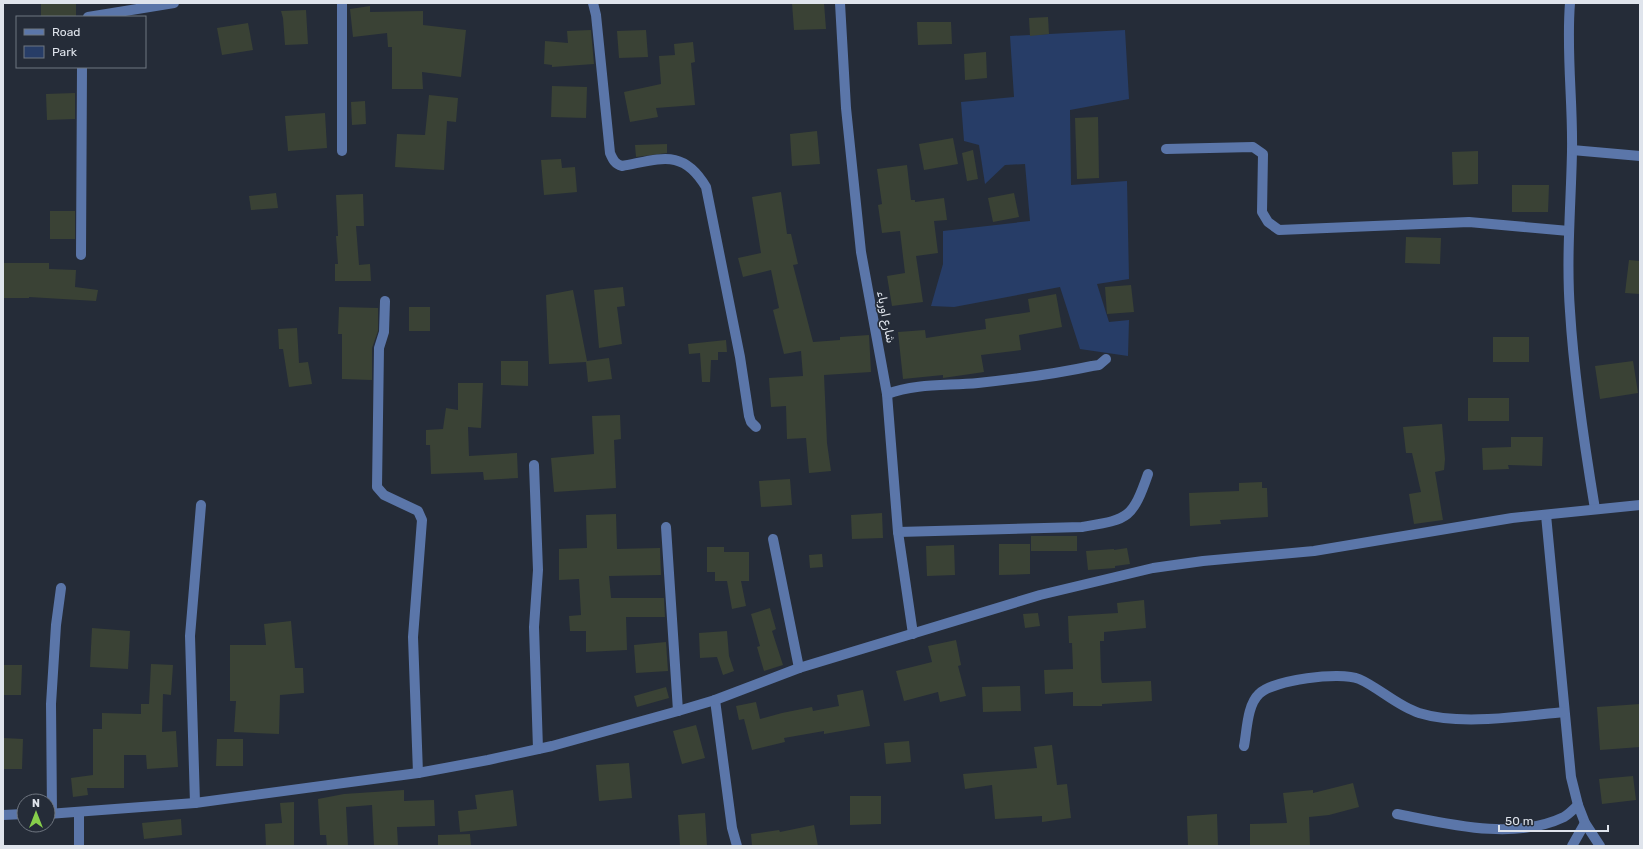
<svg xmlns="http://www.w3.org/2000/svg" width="1643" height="849" viewBox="0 0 1643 849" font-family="Rubik,Cairo,sans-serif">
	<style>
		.green { fill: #273d67 }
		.building { fill: #3a4235 }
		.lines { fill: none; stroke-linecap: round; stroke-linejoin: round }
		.minor { stroke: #5b76a9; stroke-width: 10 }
		.labels { text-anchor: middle; stroke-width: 3.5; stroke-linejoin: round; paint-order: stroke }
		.street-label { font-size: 12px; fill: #dfe4ec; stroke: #252c38 }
	</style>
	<rect width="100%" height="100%" fill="#252c38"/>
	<!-- green -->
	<path class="green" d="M1125,30L1129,99L1070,110L1071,185L1127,181L1129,279L1097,284L1109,322L1129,320L1128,356L1080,349L1060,287L954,307L931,306L943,264V231L1030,221L1025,164L1005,165L985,184L979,145L964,141L961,102L1014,97L1010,36Z"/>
	<!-- building -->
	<g class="building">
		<rect x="41" y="3" width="35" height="14"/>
		<path d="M792,3H824L826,29L794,30Z"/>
		<path d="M370,6V12L423,11V25L466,30L461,77L422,72L423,89H392V47H388L387,33L353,37L350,9Z"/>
		<path d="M306,10L308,44L285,45L283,18L281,11Z"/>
		<path d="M1048,17L1049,34L1030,36L1029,18Z"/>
		<path d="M917,22H951L952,44L918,45Z"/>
		<path d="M248,23L253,50L222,55L217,28Z"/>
		<path d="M591,30L594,64L552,67V65L544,64L545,41L568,43L567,31Z"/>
		<path d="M646,30L648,57L619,58L617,31Z"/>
		<path d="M693,42L695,62L691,63L695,105L656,108L658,117L630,122L624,92L661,84L659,56L675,55L674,44Z"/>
		<path d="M986,52L987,78L965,80L964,54Z"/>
		<path d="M552,86L587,87L586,118L551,117Z"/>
		<path d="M75,93V119L47,120L46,94Z"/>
		<path d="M429,95L458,98L456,122L447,121L444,170L395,167L397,134L425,135Z"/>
		<path d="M365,101L366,124L352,125L351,102Z"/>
		<path d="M325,113L327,148L288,151L285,116Z"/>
		<path d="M1098,117L1099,178L1077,179L1075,118Z"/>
		<path d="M817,131L820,164L792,166L790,134Z"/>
		<path d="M953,138L958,164L924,170L919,144Z"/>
		<path d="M667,144V153L636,157L635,145Z"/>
		<path d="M973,150L978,179L967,181L962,153Z"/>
		<path d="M1478,151V184L1453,185L1452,152Z"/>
		<path d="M561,159L562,168L575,167L577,192L544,195L541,160Z"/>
		<path d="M907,165L911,200H915V202L944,198L947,220L934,221L938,253L916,256L923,302L892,306L887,276L905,273L900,231L882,233L878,205L882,204L877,169Z"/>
		<path d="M1512,185H1549L1548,212H1512Z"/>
		<path d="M781,192L787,234H791L798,264L793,265L813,342L840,340V337L869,335L871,372L824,375L827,443L831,471L809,473L806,438L787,439L786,406L771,407L769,378L803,376L801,351L784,354L773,310L779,308L771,270L743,277L738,258L761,253L752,197Z"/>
		<path d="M276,193L278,208L251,210L249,196Z"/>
		<path d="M1014,193L1019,217L993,222L988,198Z"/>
		<path d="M363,194L364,226H356L359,265L370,264L371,281H335V264H338L336,236H338L336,195Z"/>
		<rect x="50" y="211" width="25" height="28"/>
		<path d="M1406,237L1441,238L1440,264L1405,263Z"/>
		<path d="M1629,260L1640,261V294L1625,293Z"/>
		<path d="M3,263H49V269L76,270L75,287L98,290L96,301L29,297V298H3Z"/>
		<path d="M1131,285L1134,312L1107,314L1105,287Z"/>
		<path d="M623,287L625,306L617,307L622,344L599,348L594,290Z"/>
		<path d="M573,290L587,361L609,358L612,379L588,382L586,362L549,364L546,295Z"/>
		<path d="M1056,294L1062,327L1019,335L1021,350L981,355L984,372L943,378V375L903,379L898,332L925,330L926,338L986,329L985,319L1030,312L1028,299Z"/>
		<path d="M339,307L378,308V331L372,348V380L342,379V334H338Z"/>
		<rect x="409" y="307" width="21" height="24"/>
		<path d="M297,328L299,363L308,362L312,384L289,387L283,349H279L278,329Z"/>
		<rect x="1493" y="337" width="36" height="25"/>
		<path d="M726,340L727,352H718V360H711L710,382H702L700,353L689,354L688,344Z"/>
		<path d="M501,361H528V386L501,385Z"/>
		<path d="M1633,361L1638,393L1600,399L1595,366Z"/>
		<path d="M458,383H483L481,428L468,427L469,456L517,453L518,478L484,480L483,472L431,474L430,445H426V430L443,429L446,408L458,410Z"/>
		<rect x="1468" y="398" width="41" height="23"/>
		<path d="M620,415L621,439L614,440L616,488L554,492L551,458L594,454L592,416Z"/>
		<path d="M1442,424L1445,459L1444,470L1435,472L1443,520L1414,524L1409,494L1421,492L1412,453H1406L1403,427Z"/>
		<path d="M1511,437H1543L1542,466L1508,465L1509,469L1483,470L1482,448L1511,447Z"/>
		<path d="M790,479L792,505L761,507L759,481Z"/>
		<path d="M1262,482V488H1267L1268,517L1220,520L1221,524L1190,526L1189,493L1239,491V483Z"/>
		<path d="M882,513L883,538L852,539L851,515Z"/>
		<path d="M616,514L617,549L660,548L661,575L609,576L611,598H664L665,617H626L627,650L586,652V631H570L569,616L581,615L579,579L559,580V549L587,548L586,515Z"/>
		<rect x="1031" y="536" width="46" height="15"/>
		<path d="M999,544H1030V574L999,575Z"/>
		<path d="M954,545L955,575L927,576L926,546Z"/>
		<path d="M707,547H724V552H749V581H741L746,606L732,609L727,581H715V572H707Z"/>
		<path d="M1127,548L1130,564L1115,566V568L1088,570L1086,551L1114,549V550Z"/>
		<path d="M822,554L823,567L810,568L809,555Z"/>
		<path d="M1144,600L1146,628L1104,632V641H1100L1101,679L1102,683L1151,681L1152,701L1102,704V706H1073V692L1045,694L1044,670L1073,669L1072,643H1069L1068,616L1118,613L1117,603Z"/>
		<path d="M770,608L776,629L772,631L783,665L764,671L757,647L760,646L751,614Z"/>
		<path d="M1038,613L1040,626L1025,628L1023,614Z"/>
		<path d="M291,621L295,668H303L304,693L280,695L279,734L234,732L236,701H230V645H266L264,624Z"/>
		<path d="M92,628L130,631L128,669L90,667Z"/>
		<path d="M727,631L729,656L734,671L723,675L717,657L700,658L699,633Z"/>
		<path d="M956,640L961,665L958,666L966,696L940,702L938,692L904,701L896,671L932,662L928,646Z"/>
		<path d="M666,642L668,671L636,673L634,645Z"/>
		<path d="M151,664L173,665L171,695L163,694L162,732L176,731L178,767L147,769L146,755H124V788H87L88,795L73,797L71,778L93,775V729H102V713L141,714V704H149Z"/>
		<path d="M3,665H22L21,695H3Z"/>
		<path d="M1020,686L1021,711L983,712L982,687Z"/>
		<path d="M666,687L669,698L637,707L634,696Z"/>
		<path d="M863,690L870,726L824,734V731L784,738L785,742L752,750L744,719L739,720L736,706L756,702L760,719L782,713L812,707L813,711L839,706L837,695Z"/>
		<path d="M1640,704V747L1600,750L1597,707Z"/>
		<path d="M696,725L705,758L682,764L673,731Z"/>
		<path d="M3,738L23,739L22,769H3Z"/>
		<path d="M217,739H243V766H216Z"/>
		<path d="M909,741L911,762L886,764L884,743Z"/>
		<path d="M1052,745L1057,785L1067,784L1071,818L1042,822V816L995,819L992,785L965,789L963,774L1037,768L1034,747Z"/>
		<path d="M629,763L632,798L599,801L596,765Z"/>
		<path d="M1633,776L1636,800L1602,804L1599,779Z"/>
		<path d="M1353,783L1359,807L1329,815L1309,817L1310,846H1250V824L1287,823L1283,793L1313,790V793Z"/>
		<path d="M404,790V801L434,800L435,826L397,827L398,846H374L372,805L346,807L348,846H327L326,835H320L318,799L344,794Z"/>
		<path d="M513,790L517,826L460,832L458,811L477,809L475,795Z"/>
		<path d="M850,796H881V824L850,825Z"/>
		<path d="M294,802V846H266L265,824L282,823L280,803Z"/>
		<path d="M705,813L707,846H680L678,815Z"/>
		<path d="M1217,814L1218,846H1188L1187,816Z"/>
		<path d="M181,819L182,835L144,839L142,823Z"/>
		<path d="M814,825L818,846H752L751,834L779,830L780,832Z"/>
		<path d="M470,834L471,846H438V835Z"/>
	</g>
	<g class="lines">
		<!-- minor -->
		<g class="minor">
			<path d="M593,3L596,15L610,153C613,160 615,164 622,166C661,159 683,148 706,187L740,357L749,416L751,422L756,427"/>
			<path d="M840,3L846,108L861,252L887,394L898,532L913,634"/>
			<path d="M1570,3C1566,52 1573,102 1572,151C1571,204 1566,258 1570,311C1574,377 1584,443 1595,509"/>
			<path d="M88,17L174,3"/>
			<path d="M1166,149L1253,147L1263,154L1262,212L1268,222L1279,230L1469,222L1569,231"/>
			<path d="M1572,150L1640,156"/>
			<path d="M342,151V3"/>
			<path d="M81,255L82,67"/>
			<path d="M385,301L384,332L379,348L377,487L384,495L418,511L422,520L413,637L418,773"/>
			<path d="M887,394C917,383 947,386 978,383C1016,379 1055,374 1092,366L1099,365L1106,359"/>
			<path d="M534,465L538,570L534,627L538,749"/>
			<path d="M1546,515L1571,777L1578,805L1585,823L1600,846"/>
			<path d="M666,527L678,711"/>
			<path d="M898,532L1082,527C1128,519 1132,520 1148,474"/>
			<path d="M773,539L799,668"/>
			<path d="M715,700L732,828L737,846"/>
			<path d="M1244,746C1247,731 1247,705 1259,694C1273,680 1340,671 1359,679C1378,687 1397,706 1419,713C1461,726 1521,716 1564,712"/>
			<path d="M195,803L190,636L201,505"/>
			<path d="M52,813L51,704L56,625L61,588"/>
			<path d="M48,814L195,803L418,773L488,760L552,746L678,711L715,700L799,668L1040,595L1153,568L1203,561L1314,551L1512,518L1640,505"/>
			<path d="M1397,814C1448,824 1514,841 1564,817C1569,814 1574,809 1578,805"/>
			<path d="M3,815L24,814"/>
			<path d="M79,846V812"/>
			<path d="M1572,846L1585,823"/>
		</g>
	</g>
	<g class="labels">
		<!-- street labels -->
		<g class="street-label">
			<text transform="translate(886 317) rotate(79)" y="4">شارع اورباء</text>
		</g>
	</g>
	<!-- border -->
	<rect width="1643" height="849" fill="none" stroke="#dfe4ec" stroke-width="8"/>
	<!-- legend -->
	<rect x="16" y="16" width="130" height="52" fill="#252c38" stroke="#6f7680"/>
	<rect x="24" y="29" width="20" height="6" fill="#5b76a9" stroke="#6f7680"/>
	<text x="52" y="36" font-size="12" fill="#dfe4ec">Road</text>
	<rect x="24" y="46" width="20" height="12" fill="#273d67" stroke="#6f7680"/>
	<text x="52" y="56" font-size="12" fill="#dfe4ec">Park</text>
	<!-- north arrow -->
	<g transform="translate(36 813)"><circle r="19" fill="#252c38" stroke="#6f7680"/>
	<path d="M0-3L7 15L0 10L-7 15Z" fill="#87cf4b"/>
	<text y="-6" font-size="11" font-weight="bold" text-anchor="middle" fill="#dfe4ec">N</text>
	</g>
	<!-- scale -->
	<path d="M1499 825v6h109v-6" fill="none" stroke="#dfe4ec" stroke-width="2"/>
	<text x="1505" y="825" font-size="12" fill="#dfe4ec" stroke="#252c38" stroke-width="3" paint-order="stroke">50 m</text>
</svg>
